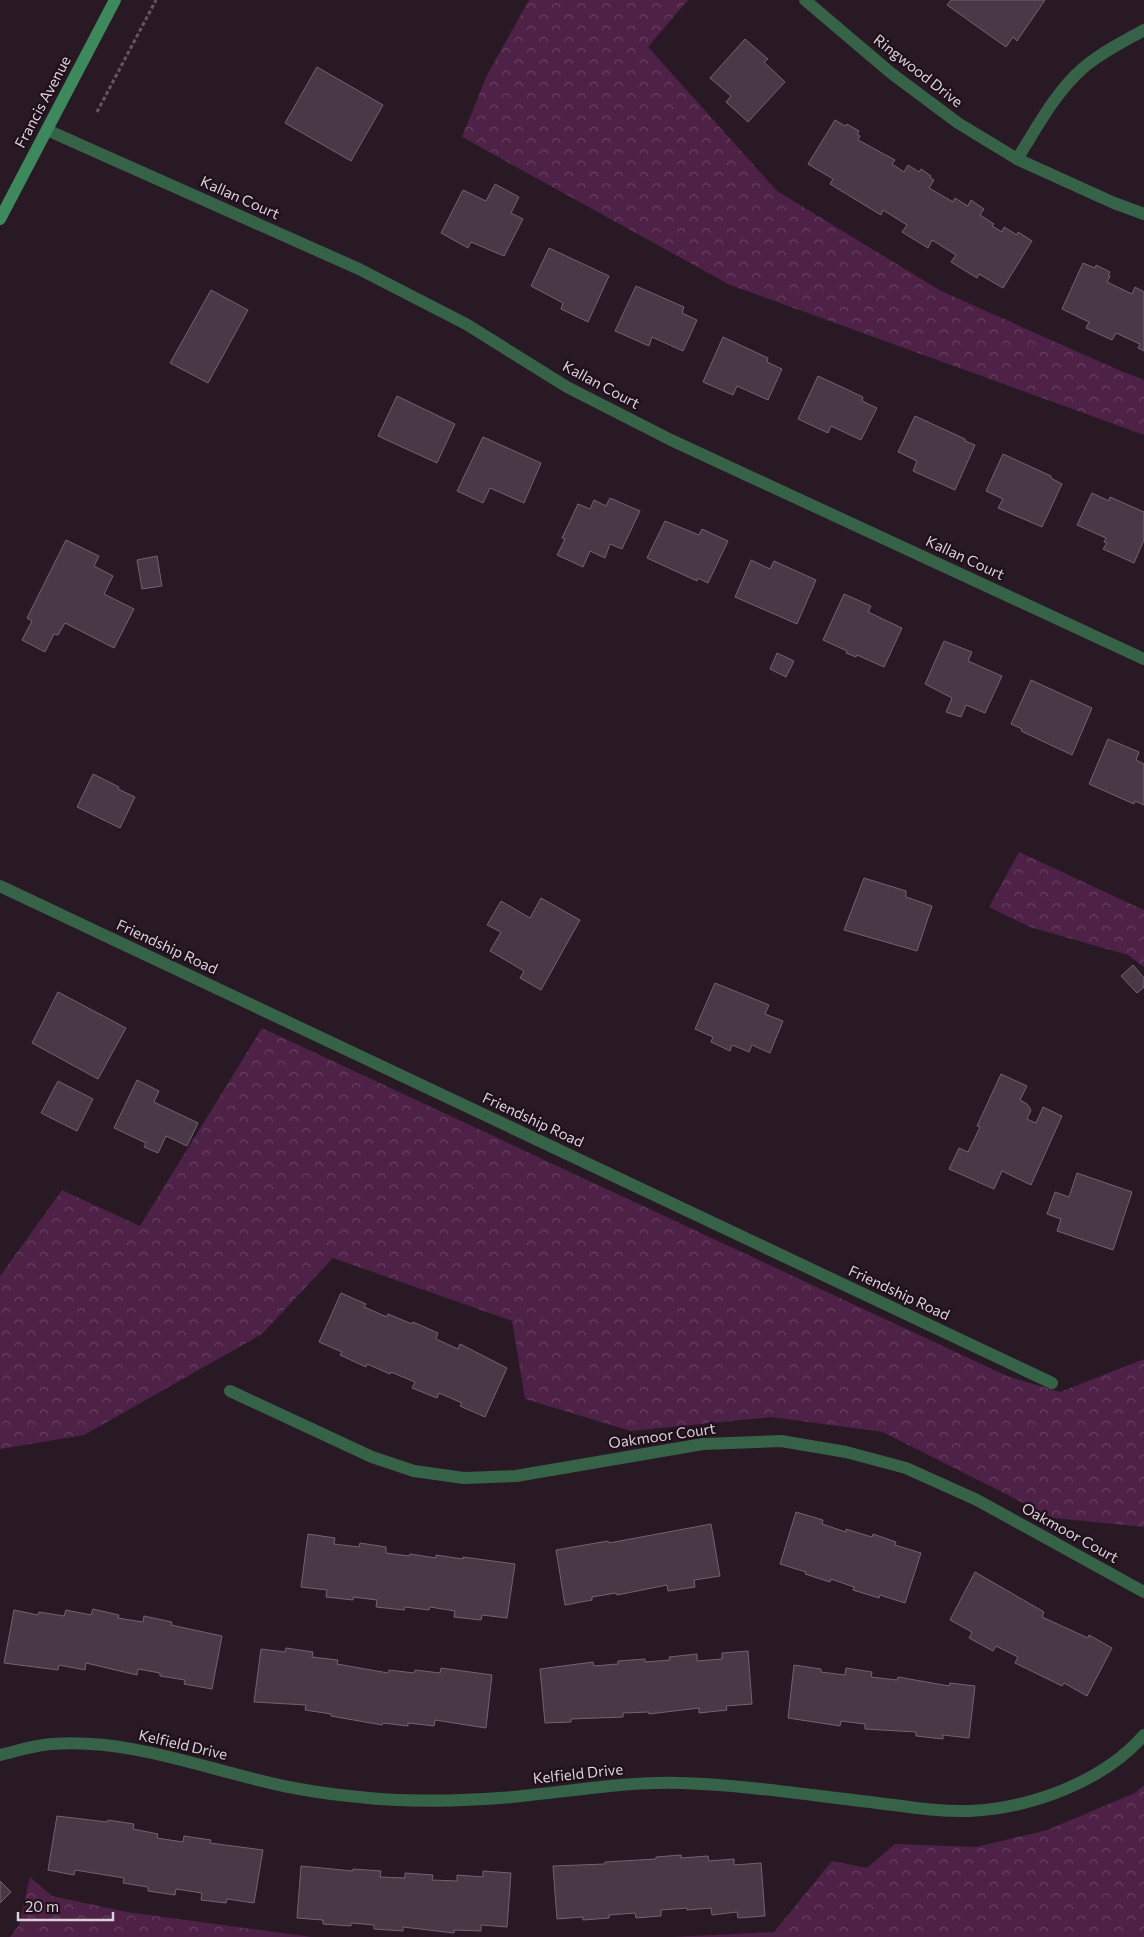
<svg xmlns="http://www.w3.org/2000/svg" width="1144" height="1937" viewBox="0 0 1144 1937" font-family="Commissioner,sans-serif">
	<style>
		.forest { fill: url(#forest-crowns) }
		.building { fill: #493846; stroke: #756270 }
		.lines { fill: none; stroke-linecap: round; stroke-linejoin: round }
		.path { stroke: #645661; stroke-width: 3; stroke-dasharray: 4 2.5; stroke-linecap: butt }
		.street { stroke: #366247; stroke-width: 12 }
		.secondary { stroke: #3e885d; stroke-width: 12 }
		.labels { text-anchor: middle; stroke-width: 4.5; stroke-linejoin: round; paint-order: stroke }
		.street-label { font-size: 15px; fill: #dcd1d9; stroke: #1f101c }
	</style>
	<defs>
		<pattern id="forest-crowns" width="20" height="18" patternUnits="userSpaceOnUse" patternTransform="scale(1.25)"><rect width="20" height="18" fill="#4e2147"/><path d="M2 6a3 3 0 1 1 6 0M12 15a3 3 0 1 1 6 0" fill="none" stroke="#674061"/></pattern>
	</defs>
	<rect width="100%" height="100%" fill="#281925"/>
	<!-- forest -->
	<g class="forest">
		<path d="M529,0H688L648,47L777,191L941,291L1114,368L1144,380V435L730,285L462,137L487,75Z"/>
		<path d="M1019,852L1144,910V967L1128,955L1030,927L989,907Z"/>
		<path d="M262,1028L1007,1376L1060,1392L1144,1359V1527L1053,1518L883,1432L771,1417L631,1431L525,1399L512,1321L333,1258L262,1334L84,1435L0,1449V1276L62,1190L140,1226Z"/>
		<path d="M1144,1785V1937H672L774,1932L832,1861L867,1868L895,1844L976,1847L1047,1830L1135,1793Z"/>
		<path d="M30,1877L52,1896L127,1912L312,1937H10L19,1925Z"/>
	</g>
	<!-- building -->
	<g class="building">
		<path d="M951,0H1045L1017,41L1013,37L1006,47L947,5Z"/>
		<path d="M745,39L768,59L764,62L785,82L748,122L726,102L731,96L710,78Z"/>
		<path d="M317,67L383,105L351,161L285,123Z"/>
		<path d="M835,120L845,126L847,124L859,131L857,134L860,136L858,140L895,160L892,164L904,172L908,165L919,172L921,169L931,176L930,178L934,180L929,188L953,202L955,198L968,206L971,200L984,209L980,215L994,224L992,226L1002,232L1004,227L1017,235L1018,232L1032,241L1003,288L979,274L977,278L951,262L956,255L932,240L928,248L902,232L907,225L883,210L881,215L830,184L833,179L808,164Z"/>
		<path d="M495,184L519,197L511,213L523,219L504,256L471,242L468,248L441,233L463,190L486,201Z"/>
		<path d="M549,248L609,276L588,322L561,309L563,303L531,286Z"/>
		<path d="M1083,263L1095,268L1096,265L1110,272L1108,275L1110,276L1107,282L1132,294L1135,287L1144,292V351L1138,348L1140,344L1116,333L1112,340L1086,328L1089,322L1062,309Z"/>
		<path d="M636,286L684,307L682,313L697,320L683,351L652,337L649,346L615,331Z"/>
		<path d="M211,290L248,310L208,383L170,363Z"/>
		<path d="M723,337L768,358L767,362L782,369L768,400L737,386L733,395L703,382Z"/>
		<path d="M818,376L863,397L862,401L877,408L861,440L831,426L828,433L798,419Z"/>
		<path d="M397,396L455,424L437,463L378,436Z"/>
		<path d="M915,416L965,439V441L975,445L955,490L913,471L917,461L898,452Z"/>
		<path d="M483,437L541,463L524,503L490,488L483,503L457,491Z"/>
		<path d="M1003,454L1051,476V478L1062,484L1042,527L998,508L1003,499L986,491Z"/>
		<path d="M1092,493L1109,501L1110,497L1144,512V540L1134,563L1103,549L1107,543L1104,542L1106,538L1077,525Z"/>
		<path d="M610,498L640,511L622,549L610,544L605,558L590,551L583,567L557,555L565,539L562,538L578,504L590,509L594,500L606,506Z"/>
		<path d="M665,521L699,535L702,529L728,541L708,583L698,578L697,581L647,558Z"/>
		<path d="M66,540L99,556L94,566L113,576L104,594L134,609L114,648L65,623L58,635L54,634L45,652L22,640L32,621L27,618Z"/>
		<path d="M157,556L162,586L142,589L137,560Z"/>
		<path d="M751,560L770,569L774,561L816,580L797,624L735,597Z"/>
		<path d="M844,594L871,606L868,612L902,628L884,667L857,655L856,657L846,653L847,651L823,640Z"/>
		<path d="M944,641L972,652L968,661L1002,676L985,713L966,705L961,717L946,712L952,698L925,684Z"/>
		<path d="M777,653L794,661L786,677L770,669Z"/>
		<path d="M1031,680L1092,708L1072,755L1021,731L1022,729L1011,724Z"/>
		<path d="M1108,739L1139,752L1136,760L1144,764V805L1135,801L1134,804L1089,784Z"/>
		<path d="M93,774L119,787L118,789L135,797L120,828L77,807Z"/>
		<path d="M864,878L906,891V897L932,906L917,951L844,930Z"/>
		<path d="M541,898L580,920L541,990L520,978L524,971L490,951L501,932L487,925L501,901L530,918Z"/>
		<path d="M1133,965L1144,978V987L1137,993L1121,976Z"/>
		<path d="M715,983L769,1005L765,1014L783,1021L770,1053L752,1045L749,1052L732,1045L730,1051L711,1042L713,1037L695,1029Z"/>
		<path d="M58,992L126,1028L98,1079L32,1043Z"/>
		<path d="M1001,1074L1027,1086L1020,1100L1027,1104L1031,1110L1027,1119L1036,1123L1043,1107L1062,1116L1031,1185L1002,1171L994,1189L949,1169L959,1148L968,1152L980,1127L977,1126Z"/>
		<path d="M137,1080L159,1091L154,1102L198,1123L187,1146L166,1136L158,1153L144,1147L146,1143L114,1128Z"/>
		<path d="M58,1081L93,1099L77,1131L41,1113Z"/>
		<path d="M1077,1173L1132,1192L1113,1250L1057,1231L1061,1219L1047,1214L1055,1192L1069,1197Z"/>
		<path d="M341,1293L366,1304L364,1307L387,1317L388,1314L412,1324L413,1322L438,1333L436,1339L458,1349L460,1344L507,1368L485,1417L460,1406L462,1403L439,1393L437,1398L412,1388L415,1382L391,1372L390,1374L367,1364L366,1367L340,1355L342,1352L319,1342Z"/>
		<path d="M796,1512L823,1520L822,1524L846,1532V1529L872,1537L873,1534L896,1542L895,1545L921,1553L905,1603L880,1595L879,1598L853,1590L854,1587L831,1579L830,1582L805,1574L806,1572L780,1564Z"/>
		<path d="M711,1524L720,1576L694,1580L695,1587L668,1591L667,1585L617,1595L616,1593L592,1597V1600L565,1605L556,1550L608,1541L609,1543Z"/>
		<path d="M308,1534L335,1538L334,1544L359,1547L360,1543L386,1547V1553L409,1556L410,1554L436,1558V1555L463,1559V1557L515,1564L507,1618L482,1615L481,1620L454,1617L455,1611L430,1607L429,1610L405,1607L404,1610L376,1607L377,1600L353,1597V1600L326,1597L327,1590L301,1587Z"/>
		<path d="M975,1572L1044,1612L1042,1617L1088,1638L1089,1635L1112,1648L1087,1696L1064,1683L1062,1686L1015,1663L1018,1657L996,1646L993,1651L969,1638L972,1632L950,1620Z"/>
		<path d="M93,1609L119,1615L118,1618L143,1622L144,1616L172,1622L171,1625L222,1636L212,1689L184,1684L185,1680L160,1676V1673L138,1669L137,1675L86,1663L85,1670L59,1665L58,1670L4,1663L14,1610L38,1615L39,1612L64,1616L66,1610L91,1615Z"/>
		<path d="M286,1648L313,1652L312,1657L338,1660L337,1664L388,1673L389,1670L414,1673L415,1670L440,1673L441,1668L492,1675L486,1728L435,1720L434,1726L408,1723V1726L383,1723L382,1725L331,1716V1714L305,1710L306,1705L254,1702L261,1649L285,1652Z"/>
		<path d="M748,1651L752,1704L726,1706L727,1710L699,1713V1708L649,1714V1712L623,1713V1717L571,1719V1722L545,1723L540,1669L593,1662L594,1666L618,1664V1661L645,1659V1662L670,1660L669,1657L697,1654V1661L722,1659V1653Z"/>
		<path d="M794,1665L821,1669V1672L845,1675L846,1668L872,1672L871,1677L897,1680L898,1677L949,1686L950,1683L975,1686L969,1738L943,1735V1739L916,1736V1732L865,1729V1724L841,1721L840,1726L788,1718Z"/>
		<path d="M57,1816L107,1822L108,1820L134,1824L133,1829L158,1834L157,1838L183,1842L184,1836L211,1840L210,1843L263,1850L254,1903L227,1899L226,1903L201,1900L202,1893L176,1889L175,1895L148,1891V1887L123,1883L124,1878L75,1870L74,1875L48,1870Z"/>
		<path d="M681,1855V1858L708,1856L709,1861L734,1859V1865L761,1863L765,1916L738,1918L737,1912L712,1915L711,1908L687,1910V1908L661,1910V1916L636,1918L635,1913L609,1915V1918L583,1920V1917L557,1919L553,1866L605,1864V1862L656,1859V1857Z"/>
		<path d="M301,1866L353,1871V1869L381,1871L380,1877L405,1878V1873L433,1875L432,1880L457,1881V1875L483,1877V1871L511,1873L507,1927L481,1925V1931L454,1930V1933L403,1927V1931L374,1929V1925L351,1923V1926L323,1924V1920L297,1918Z"/>
		<path d="M0,1881L11,1892L0,1903Z"/>
	</g>
	<g class="lines">
		<!-- path -->
		<path class="path" d="M97,112L156,0"/>
		<!-- street -->
		<g class="street">
			<path d="M805,0L891,73L958,123L1017,159L1114,203L1144,214"/>
			<path d="M47,130L359,269L466,324L567,387L671,440L1144,659"/>
			<path d="M1017,159C1037,128 1054,94 1082,69C1100,53 1123,42 1144,30"/>
			<path d="M0,886L1052,1383"/>
			<path d="M230,1391L372,1457L414,1471L464,1478L516,1476L703,1444L781,1441L846,1452L906,1468L977,1500L1144,1592"/>
			<path d="M0,1755C17,1751 35,1745 52,1744C136,1738 214,1773 294,1788C315,1792 337,1795 359,1797C410,1803 460,1801 512,1797C568,1792 625,1781 682,1783C745,1785 808,1795 870,1802C903,1806 936,1812 970,1811C1031,1808 1103,1782 1144,1735"/>
		</g>
		<!-- secondary -->
		<path class="secondary" d="M0,219L115,0"/>
	</g>
	<g class="labels">
		<!-- street labels -->
		<g class="street-label">
			<text transform="translate(918 71) rotate(38)" y="5">Ringwood Drive</text>
			<text transform="translate(43 102) rotate(-62)" y="5">Francis Avenue</text>
			<text transform="translate(240 198) rotate(24)" y="5">Kallan Court</text>
			<text transform="translate(601 385) rotate(28)" y="5">Kallan Court</text>
			<text transform="translate(965 558) rotate(25)" y="5">Kallan Court</text>
			<text transform="translate(167 947) rotate(25)" y="5">Friendship Road</text>
			<text transform="translate(533 1120) rotate(25)" y="5">Friendship Road</text>
			<text transform="translate(899 1293) rotate(25)" y="5">Friendship Road</text>
			<text transform="translate(662 1436) rotate(-8)" y="5">Oakmoor Court</text>
			<text transform="translate(1070 1533) rotate(29)" y="5">Oakmoor Court</text>
			<text transform="translate(183 1745) rotate(13)" y="5">Kelfield Drive</text>
			<text transform="translate(578 1774) rotate(-6)" y="5">Kelfield Drive</text>
		</g>
	</g>
	<!-- scale -->
	<path d="M18 1912v8h95v-8" fill="none" stroke="#dcd1d9" stroke-width="2.5"/>
	<text x="25" y="1912" font-size="15" fill="#dcd1d9" stroke="#1f101c" stroke-width="4" paint-order="stroke">20 m</text>
</svg>
